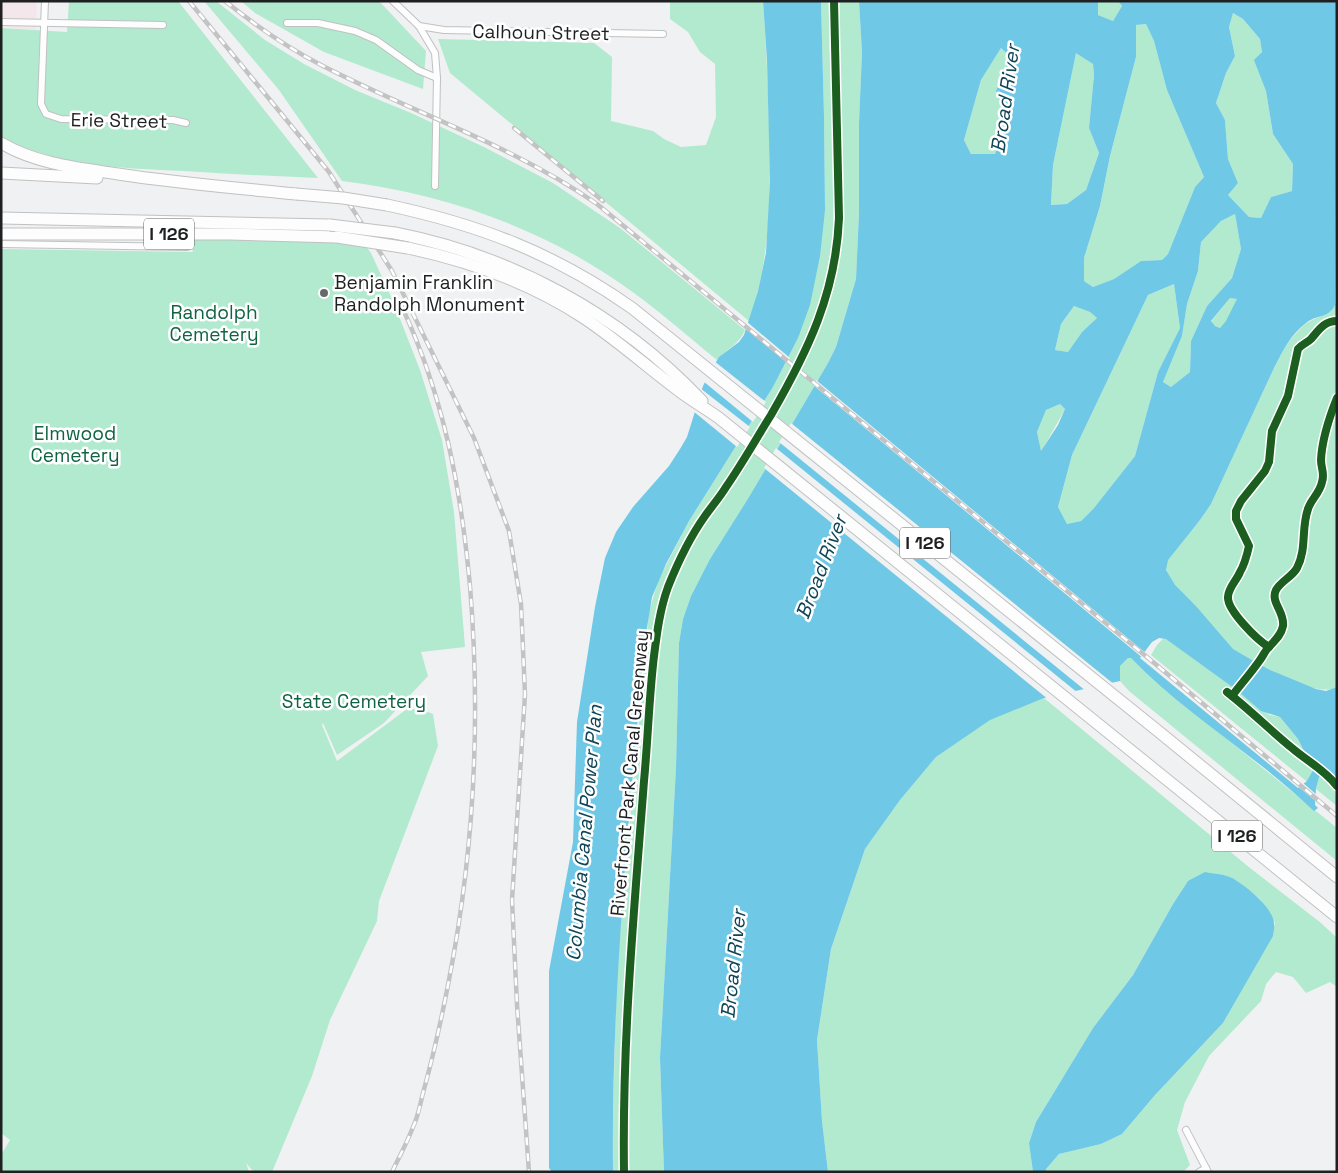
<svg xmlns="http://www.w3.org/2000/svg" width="1338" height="1173" viewBox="0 0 1338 1173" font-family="'Space Grotesk',sans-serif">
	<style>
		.commercial { fill: #f4e7ec }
		.green { fill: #b1eacf }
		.water { fill: #6ec8e6; fill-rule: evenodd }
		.pier { fill: #f0f1f2 }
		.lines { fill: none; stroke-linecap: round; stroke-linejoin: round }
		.street-casing { stroke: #c0c1c2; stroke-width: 8 }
		.highway-casing { stroke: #c0c1c2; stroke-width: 13 }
		.street { stroke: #fdfdfd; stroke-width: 6 }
		.highway { stroke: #fdfdfd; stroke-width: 11 }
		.rail-casing { stroke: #c3c3c4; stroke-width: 4.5 }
		.rail { stroke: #fff; stroke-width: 2.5; stroke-dasharray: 8; stroke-linecap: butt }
		.highway-bridge-casing { stroke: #c0c1c2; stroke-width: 13; stroke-linecap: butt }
		.highway-bridge { stroke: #fdfdfd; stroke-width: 11 }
		.cycleway-casing { stroke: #fff; stroke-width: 11 }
		.cycleway { stroke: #1b5e20; stroke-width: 8 }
		.poi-dot { fill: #68696a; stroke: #fff; stroke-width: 2 }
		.labels { text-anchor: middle; stroke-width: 5; stroke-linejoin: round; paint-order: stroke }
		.shield { fill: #fff; stroke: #626364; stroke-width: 1 }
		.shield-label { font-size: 18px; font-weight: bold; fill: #1f2021 }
		.street-label { font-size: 19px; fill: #1f2021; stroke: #fff }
		.poi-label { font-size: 19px; fill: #1f2021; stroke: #fff; text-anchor: start }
		.park-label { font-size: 19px; fill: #106343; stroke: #fff }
		.water-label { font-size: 20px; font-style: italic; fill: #104557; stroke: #fff }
	</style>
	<rect width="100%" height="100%" fill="#f0f1f2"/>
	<!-- commercial -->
	<path class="commercial" d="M1,1H37L36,30L1,27Z"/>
	<!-- green -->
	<g class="green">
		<path d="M69,1H178L318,178C273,176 228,174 184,171C120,168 59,167 1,137V28L67,32Z"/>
		<path d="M204,1H216L265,40L304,64L355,90L411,113L484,147L553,183L620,228L745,330C740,344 726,349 717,360C690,338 663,314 634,293C548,230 448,194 342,181L279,90Z"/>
		<path d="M241,1H379L426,51L423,89L324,52L255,13Z"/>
		<path d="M670,1H763C766,43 768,84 769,126C771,193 771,258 749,321L450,73L438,39L594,43L612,57L611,121L653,131L664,139L681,147L706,145L716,117L715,64L700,52L688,32L670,19Z"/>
		<path d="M821,1H859L862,51L859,123V213L856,279L836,347L828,363L749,497L710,559L691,596L683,619L679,643L676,768L660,1058L664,1172H613V1116L617,963L649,612L658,581L689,521L773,387L798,338L825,210L824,116Z"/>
		<path d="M1098,1H1118L1122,6L1113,21L1098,15Z"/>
		<path d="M1233,13L1243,19L1260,39L1262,52L1255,60L1266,91L1273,134L1293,164L1292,191L1271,197L1261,218L1249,217L1228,195L1238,183L1228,159L1225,120L1216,103L1226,73L1235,56L1229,27Z"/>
		<path d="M1146,24L1154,41L1167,90L1204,177L1195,187L1168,254L1162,260L1141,261L1114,279L1093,287L1084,281V258L1100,206L1110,156L1136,57V25Z"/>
		<path d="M1001,48L1010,55L996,91L1007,123L995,154H971L964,140L981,80Z"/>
		<path d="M1076,52L1093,64L1094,75L1089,128L1099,153L1086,190L1067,204L1051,205L1053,165Z"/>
		<path d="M1235,214L1241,249L1232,278L1207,306L1191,341L1190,372L1171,387L1163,382L1182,336L1187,304L1198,271L1201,242L1221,221Z"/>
		<path d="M310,239L366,246L371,253L393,301L420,370L442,440L454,512L465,647L421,652L428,676L384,723L337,755L323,723L322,725L337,761L407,709H420L433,714L438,746L379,901L377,921L330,1020L312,1076L272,1172L253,1171L246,1163L249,1172H1V1155L10,1140L1,1133V249L193,252L190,240Z"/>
		<path d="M1174,284L1180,328L1158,372L1135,456L1094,508L1081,521L1067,524L1058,507L1072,455L1148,295Z"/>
		<path d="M1230,298L1238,299L1227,321L1220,328L1215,326L1211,322Z"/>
		<path d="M1337,300V687C1322,697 1279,675 1264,667L1258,708L1270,715L1280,717L1298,739L1304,751L1314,760L1315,763L1337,780V806L1151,655L1157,645L1195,605C1185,595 1168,583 1166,568C1164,556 1192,531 1200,520C1204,515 1207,509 1211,504L1274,368C1281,353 1290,338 1303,326C1314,316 1332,317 1337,300Z"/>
		<path d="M1074,306L1090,312L1097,318L1082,332L1068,352L1055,350L1061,324Z"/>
		<path d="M1060,404L1065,409L1041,452L1037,432L1046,410Z"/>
		<path d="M1128,658H1131L1192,711L1337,828V861L1129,691L1120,681V666Z"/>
		<path d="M1044,698L1250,868L1321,923L1337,938V987L1330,982L1306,993L1293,977L1276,972L1266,984L1261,1001L1209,1056L1185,1102L1177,1130L1190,1165L1183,1172H1046V1169L1059,1154L1101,1144L1122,1134L1155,1095L1223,1023L1272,936L1275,923L1259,898L1231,878L1188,881L1173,904L1133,975L1093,1028L1036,1122L1029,1143L1033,1172H828L822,1121L817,1040L831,949L865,849L900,800L936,757L990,719Z"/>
	</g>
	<!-- water -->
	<g class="water">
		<path d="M763,1H821L824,116L825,210L820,256L810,305L798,338L773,387L689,521L666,564L652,597L645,640C629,817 611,994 613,1172H552L549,1168V971L573,842L577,722L595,607L605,558L616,532L633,507L669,466L680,449L687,437L703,386L709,374L719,357L739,342L744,335L758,291L766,253L770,181L767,60Z"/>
		<path d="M859,1H1098V15L1113,21L1122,6L1118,1H1337L1335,305C1328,319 1317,314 1306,323C1291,334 1282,352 1274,368L1211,504L1200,520L1168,560L1166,570L1175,585L1195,605L1233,649L1250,659L1270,670L1316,689L1326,691L1337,687V780L1327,772L1319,777L1316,788L1315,805L1318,808L1314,811C1257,756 1186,715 1131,658H1128L1120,666V681L1044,698L990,720L936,757L900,800L865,849L831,949L817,1040L822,1121L828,1172H664L660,1058L676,768L679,643L683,619L691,596L710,559L749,497L828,363L836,347L856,279L859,213V123L862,52ZM1233,13L1243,19L1260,39L1262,52L1254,60L1266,91L1273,134L1293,164L1292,191L1271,197L1261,218L1249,217L1228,195L1238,183L1228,159L1225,120L1216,103L1226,73L1235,56L1229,27ZM1146,24L1154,41L1167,90L1204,177L1195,187L1168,254L1162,260L1141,261L1114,279L1093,287L1084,281V258L1100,206L1110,156L1136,57V25ZM1001,48L1010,56L996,91L1007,123L995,154H971L964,140L981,80ZM1076,53L1093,64L1094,75L1089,128L1099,153L1086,190L1067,204L1051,205L1053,165ZM1235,214L1241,249L1232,278L1207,306L1191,341L1190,372L1171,387L1163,382L1182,336L1187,304L1198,271L1201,242L1221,221ZM1174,284L1180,328L1158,372L1135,456L1094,508L1081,521L1067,524L1058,507L1072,455L1148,295ZM1230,298L1237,299L1226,321L1220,328L1215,326L1211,321ZM1074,306L1090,312L1097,318L1082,332L1068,352L1055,350L1061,324ZM1060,404L1065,409L1058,425L1041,451L1037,432L1046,410ZM1159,638L1166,639L1238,691L1261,711L1280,717L1298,739L1304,751L1314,760L1316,765L1307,781L1298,788L1140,658L1152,642Z"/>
		<path d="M1205,872C1214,874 1224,874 1232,878C1246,886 1274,908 1274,924C1275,928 1273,932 1273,936L1223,1023L1155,1095L1122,1134L1101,1144L1059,1154L1046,1169V1172H1033L1029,1143L1036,1122L1093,1028L1133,975L1173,904L1188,881Z"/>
	</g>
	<!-- pier -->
	<g class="pier">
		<path d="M746,321L790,358L788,363L744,327Z"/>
		<path d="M714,361L766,402L753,422L703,381Z"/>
		<path d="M816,380L1147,654L1144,658L1298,785L1302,782L1318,796V803L813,385Z"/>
		<path d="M700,388L750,427L737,447L693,411Z"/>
		<path d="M791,423L1115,685L1086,691L779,442Z"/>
		<path d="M776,448L1078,693L1049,700L764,468Z"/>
	</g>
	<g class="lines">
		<defs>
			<g id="street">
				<path d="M45,1L41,104L46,114L61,119L173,120L186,123"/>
				<path d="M393,1L419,26L435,53L437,78L435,186"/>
				<path d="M1,22L163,25"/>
				<path d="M287,23H318L355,31L376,40L418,70L437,78"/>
				<path d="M419,26L444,30L663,34"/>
				<path d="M1,244L187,247"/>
				<path d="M1186,1130L1208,1172"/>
				<path d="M1199,1172L1206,1168"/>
			</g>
			<g id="highway">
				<path d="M1,143C37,164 78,168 118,174C177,183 236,188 296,194"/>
				<path d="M1,173L97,178"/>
				<path d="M387,205C480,225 554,253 632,308L1158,731L1337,877"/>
				<path d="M1,218L330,225"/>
				<path d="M395,233C512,256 620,314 702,401"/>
				<path d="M1,234H230L337,237"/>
				<path d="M408,248C469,261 531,283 584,318C617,340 646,366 678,390C691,400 705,408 719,418L1337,917"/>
			</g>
		</defs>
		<!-- street casing -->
		<use href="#street" class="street-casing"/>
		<!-- highway casing -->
		<use href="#highway" class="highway-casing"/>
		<!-- street -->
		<use href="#street" class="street"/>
		<!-- highway -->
		<use href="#highway" class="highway"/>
		<defs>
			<g id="rail">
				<path d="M189,1L329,172L392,271L474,438L509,531L521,604L525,694L512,900L517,1005L529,1172"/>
				<path d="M225,1C256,26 288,48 323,66C414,113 512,145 597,204L1153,662L1337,816"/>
				<path d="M514,128L603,201"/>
				<path d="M392,1172C399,1157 407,1143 413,1127C418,1117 420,1105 423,1093C433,1057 441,1021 448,985C474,854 481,719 470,586C461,489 444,397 402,307"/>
			</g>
		</defs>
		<!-- rail casing -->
		<use href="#rail" class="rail-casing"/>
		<!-- rail -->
		<use href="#rail" class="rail"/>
		<defs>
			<g id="highway-bridge">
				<path d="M296,194L343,198L387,205"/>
				<path d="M330,225L395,233"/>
				<path d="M337,237L408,248"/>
			</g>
		</defs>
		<!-- highway-bridge casing -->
		<use href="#highway-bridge" class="highway-bridge-casing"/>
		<!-- highway-bridge -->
		<use href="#highway-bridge" class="highway-bridge"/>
		<defs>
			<g id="cycleway">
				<path d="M1269,647C1257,640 1227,610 1228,597C1228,588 1237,580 1240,572C1245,564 1247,555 1249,546L1236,519V511L1241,501L1265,471L1269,462L1272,431L1288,396L1298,349C1302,344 1307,343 1311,339C1319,330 1324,321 1337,321"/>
				<path d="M1227,692C1250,710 1270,730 1292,748C1307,761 1325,770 1337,786"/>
				<path d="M1232,696C1241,684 1251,673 1260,660C1263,656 1265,651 1268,648C1274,641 1281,636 1283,626C1285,612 1270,602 1276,590C1281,581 1292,577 1297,568C1307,549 1301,528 1308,509C1311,499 1320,493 1322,482C1325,473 1321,469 1321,460C1322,438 1329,418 1337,398"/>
				<path d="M624,1172C622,1041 634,911 644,781C648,739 649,697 654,656C657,632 660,609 668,587C678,562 690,537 705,516C712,506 720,497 726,487C742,464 756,439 771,415C808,351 836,293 839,218L834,1"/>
			</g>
		</defs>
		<!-- cycleway casing -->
		<use href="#cycleway" class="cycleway-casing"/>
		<!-- cycleway -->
		<use href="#cycleway" class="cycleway"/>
	</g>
	<!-- markers -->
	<circle class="poi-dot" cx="324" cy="293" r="5"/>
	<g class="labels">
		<!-- shield labels -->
		<g class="shield">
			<rect x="144" y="218.5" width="50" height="31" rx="4"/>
			<rect x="900" y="527.5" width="50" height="31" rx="4"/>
			<rect x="1212" y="820.5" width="50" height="31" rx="4"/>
		</g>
		<g class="shield-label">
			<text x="169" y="240">I 126</text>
			<text x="925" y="549">I 126</text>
			<text x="1237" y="842">I 126</text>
		</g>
		<!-- street labels -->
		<g class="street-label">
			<text transform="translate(541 32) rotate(1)" y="7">Calhoun Street</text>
			<text transform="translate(119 120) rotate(1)" y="7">Erie Street</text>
			<text transform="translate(629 773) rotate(-85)" y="7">Riverfront Park Canal Greenway</text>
		</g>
		<!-- poi labels -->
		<g class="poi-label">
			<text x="334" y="289">Benjamin Franklin<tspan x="334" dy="22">Randolph Monument</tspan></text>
		</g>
		<!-- park labels -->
		<g class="park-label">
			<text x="214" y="319">Randolph<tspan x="214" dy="22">Cemetery</tspan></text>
			<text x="75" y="440">Elmwood<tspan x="75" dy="22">Cemetery</tspan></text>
			<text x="354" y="708">State Cemetery</text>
		</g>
		<!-- water labels -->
		<g class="water-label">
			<text transform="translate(1005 99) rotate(-82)" y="7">Broad River</text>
			<text transform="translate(821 567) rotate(-69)" y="7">Broad River</text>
			<text transform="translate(584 833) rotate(-85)" y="7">Columbia Canal Power Plan</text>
			<text transform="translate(733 964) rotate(-84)" y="7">Broad River</text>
		</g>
	</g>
	<!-- border -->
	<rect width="1338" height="1173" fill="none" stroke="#1f2021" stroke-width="5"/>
</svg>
